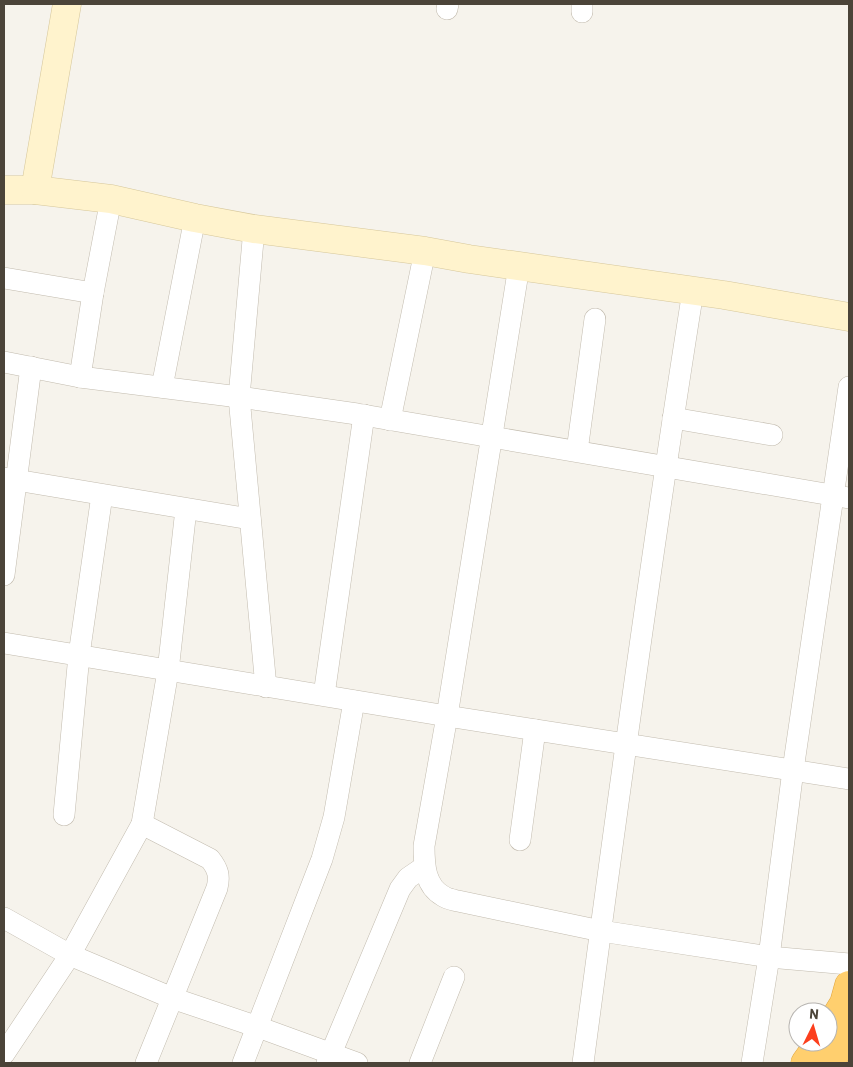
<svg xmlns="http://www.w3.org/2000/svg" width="853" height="1067" viewBox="0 0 853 1067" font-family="Barlow,sans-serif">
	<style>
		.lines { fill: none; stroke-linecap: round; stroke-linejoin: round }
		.street-casing { stroke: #c2bbae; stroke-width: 22 }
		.secondary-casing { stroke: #d6c79b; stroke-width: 29 }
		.highway-casing { stroke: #e0a43c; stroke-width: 29 }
		.street { stroke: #fff; stroke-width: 21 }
		.secondary { stroke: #fff3cd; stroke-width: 28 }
		.highway { stroke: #ffcf6e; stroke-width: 28 }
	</style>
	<rect width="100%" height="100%" fill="#f6f3ec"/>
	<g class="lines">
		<defs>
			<g id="street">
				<path d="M447,9L448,4"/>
				<path d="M582,12V4"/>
				<path d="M254,229L239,397L266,687"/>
				<path d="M519,266L447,716L424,846C424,865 425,886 443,896C447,899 454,900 458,901L601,931L769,957L849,964"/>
				<path d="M4,278L93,293"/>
				<path d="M4,362L80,377L239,397L357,414L849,498"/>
				<path d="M80,377L93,293L111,199"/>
				<path d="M162,387L195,218"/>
				<path d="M673,418L772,435"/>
				<path d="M390,420L425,251"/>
				<path d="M577,451L595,319"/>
				<path d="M4,478L250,519"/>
				<path d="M4,575L31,367"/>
				<path d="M4,643L447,716L849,779"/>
				<path d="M324,695L364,415"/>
				<path d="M64,815L79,655L102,495"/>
				<path d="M142,824L210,859C218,869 220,876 217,888L146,1063"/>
				<path d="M520,840L535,730"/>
				<path d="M4,918L70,955L172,998L258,1027L357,1063"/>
				<path d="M4,1054L70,955L142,824L168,671L186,509"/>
				<path d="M243,1063L322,859L334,817L354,701"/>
				<path d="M327,1063L400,889L408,878L424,867"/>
				<path d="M420,1063L454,977"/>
				<path d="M583,1063C617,806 652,548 693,291"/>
				<path d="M752,1063L769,957L793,770L849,387"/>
			</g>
			<g id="secondary">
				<path d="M4,190H35L111,199L195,218L254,229L425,251L469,259L724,295L849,317"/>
				<path d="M35,190L67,4"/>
			</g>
			<g id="highway">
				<path d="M828,1029L844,1003L849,985"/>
				<path d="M805,1063L820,1042"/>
				<path d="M829,1063L849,1034L831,1023"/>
			</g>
		</defs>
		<!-- street casing -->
		<use href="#street" class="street-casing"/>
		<!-- secondary casing -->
		<use href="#secondary" class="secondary-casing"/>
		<!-- highway casing -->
		<use href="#highway" class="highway-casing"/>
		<!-- street -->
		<use href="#street" class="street"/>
		<!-- secondary -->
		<use href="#secondary" class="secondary"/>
		<!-- highway -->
		<use href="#highway" class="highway"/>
	</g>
	<!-- border -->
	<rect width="853" height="1067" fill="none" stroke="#4b4439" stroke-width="10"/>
	<!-- north arrow -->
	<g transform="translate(813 1027) rotate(5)"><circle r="24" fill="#ffffff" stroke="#b7b4b0"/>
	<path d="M0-4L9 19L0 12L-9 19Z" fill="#fc3f1d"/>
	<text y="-8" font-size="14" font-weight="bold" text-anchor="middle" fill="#4b4439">N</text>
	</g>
</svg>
